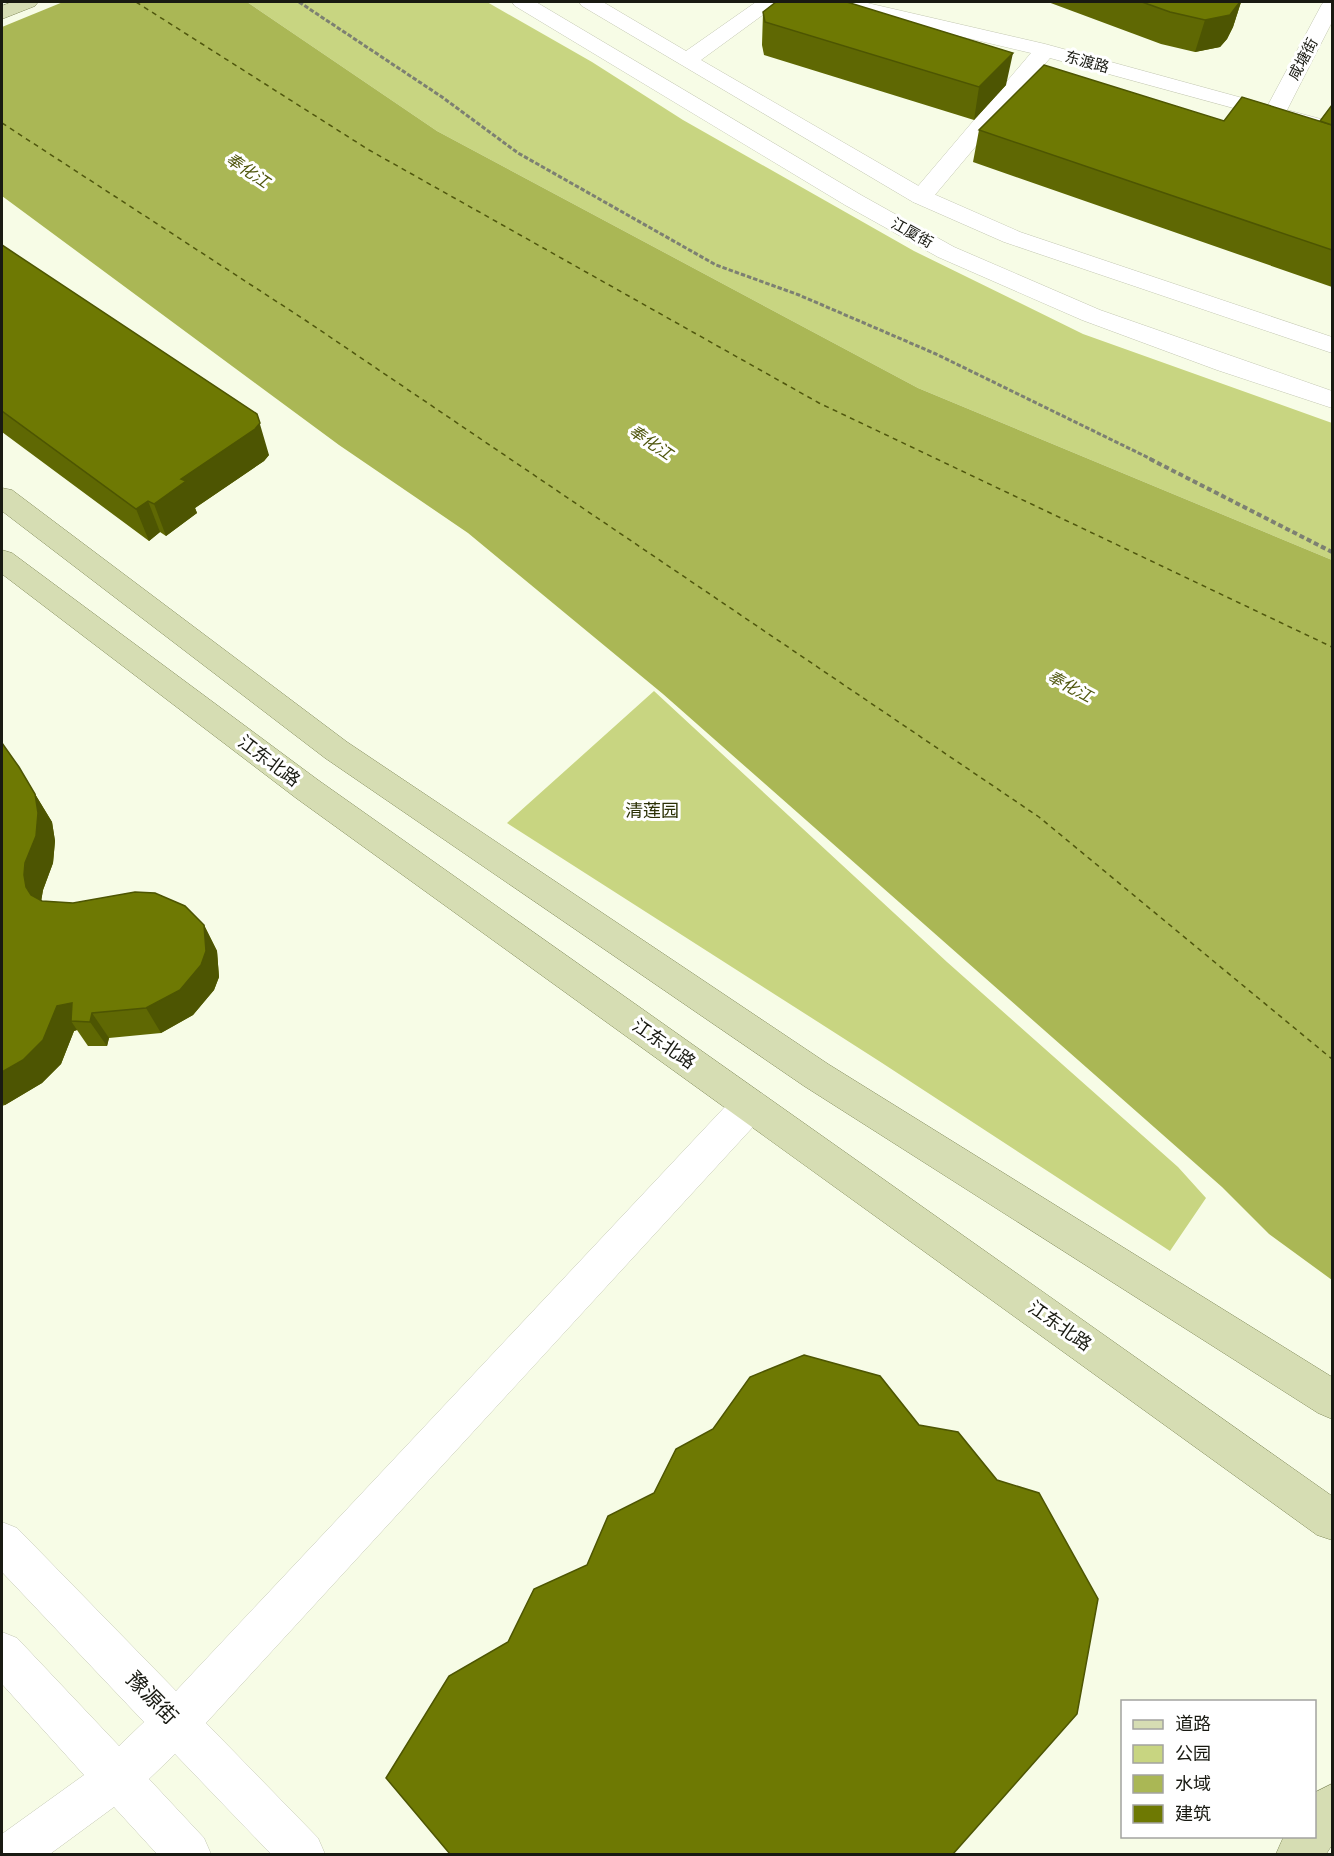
<svg xmlns="http://www.w3.org/2000/svg" width="1334" height="1856" viewBox="0 0 1334 1856" font-family="Cabin,'Noto Sans SC',sans-serif">
	<style>
		.green { fill: #c8d581 }
		.water { fill: #aab755 }
		.pier { fill: #f7fce6 }
		.lines { fill: none; stroke-linecap: round; stroke-linejoin: round }
		.ferry { stroke: #50570e; stroke-width: 1.5; stroke-dasharray: 5 4.5; stroke-linecap: butt }
		.street-casing { stroke: #c3c7b2; stroke-width: 1 }
		.secondary-casing { stroke: #c3c7b2; stroke-width: 1 }
		.primary-casing { stroke: #828a5a; stroke-width: 1 }
		.path-far1 { stroke: #7d8072; stroke-width: 3; stroke-dasharray: 4.5 2; stroke-linecap: butt }
		.path { stroke: #7d8072; stroke-width: 4; stroke-dasharray: 5 3; stroke-linecap: butt }
		.street { fill: #fff; fill-rule: evenodd }
		.secondary { fill: #fff; fill-rule: evenodd }
		.primary { fill: #d6ddb3; fill-rule: evenodd }
		.wall { fill: #5f6803 }
		.shaded-wall { fill: #4d5502 }
		.building { fill: #6e7903; stroke: #4d5502; stroke-width: 1.5 }
		.labels { text-anchor: middle; stroke-width: 6; stroke-linejoin: round; paint-order: stroke }
		.far-street-label { font-size: 15px; fill: #191a12; stroke: #fff }
		.far-water-label { font-size: 16px; font-style: italic; fill: #50570e; stroke: #fff }
		.street-label { font-size: 18px; fill: #191a12; stroke: #fff }
		.park-label { font-size: 18px; fill: #2b3005; stroke: #fff }
		.near-street-label { font-size: 21px; fill: #191a12; stroke: #fff }
	</style>
	<rect width="100%" height="100%" fill="#f7fce6"/>
	<!-- green -->
	<g class="green">
		<path d="M247,2H487L592,62L683,120L914,251L1083,334L1332,423V560L918,388L437,131Z"/>
		<path d="M654,691L947,962L1178,1167L1206,1198L1170,1251L879,1061L507,823Z"/>
	</g>
	<!-- water -->
	<path class="water" d="M2,2H247L437,131L918,388L1332,560V1280L1269,1234L1222,1187L663,694L468,533L339,445L2,196Z"/>
	<!-- pier -->
	<path class="pier" d="M2,2H63L2,27Z"/>
	<g class="lines">
		<!-- ferry -->
		<g class="ferry">
			<path d="M136,2L369,150L819,403L1332,647"/>
			<path d="M2,123L305,320L1039,817L1332,1059"/>
		</g>
		<defs>
			<path id="street" d="M829,2H863L1045,44L1268,105L1322,4L1324,2H1332V22L1287,110L1332,122V135L1050,58L929,202L921,204L913,202L910,197L913,192L1031,53L832,6Z"/>
			<g id="secondary">
				<path d="M512,2H536L861,195L954,247L1100,310L1332,391V408L1217,370L1082,320L938,257L845,205L515,6Z"/>
				<path d="M579,2H603L686,51L756,2H778L775,6L701,60L929,192L1020,232L1332,337V353L1004,242L913,202L582,6Z"/>
				<path d="M750,1089L763,1094L768,1105L763,1116L206,1723L318,1838L325,1854H271L175,1754L149,1779L204,1838L211,1854H157L114,1807L50,1854H2V1834L84,1775L2,1684V1632L17,1638L119,1746L144,1722L2,1572V1522L17,1528L176,1691L737,1094Z"/>
			</g>
			<g id="primary">
				<path d="M12,2H38L35,6L2,19V6Z"/>
				<path d="M2,488L12,490L347,742L828,1064L1332,1377V1419L1318,1413L804,1086L325,758L2,511Z"/>
				<path d="M2,550L12,553L318,780L1332,1496V1540L1317,1535L296,798L2,574Z"/>
				<path d="M1332,1784V1845L1326,1854H1276L1284,1836H1314V1793Z"/>
			</g>
		</defs>
		<!-- street casing -->
		<use href="#street" class="street-casing"/>
		<!-- secondary casing -->
		<use href="#secondary" class="secondary-casing"/>
		<!-- primary casing -->
		<use href="#primary" class="primary-casing"/>
		<!-- path-far1 -->
		<path class="path-far1" d="M299,2L442,97L518,153L716,265L799,295L936,354L1153,460"/>
		<!-- path -->
		<path class="path" d="M1150,459L1332,552"/>
		<!-- street -->
		<use href="#street" class="street"/>
		<!-- secondary -->
		<use href="#secondary" class="secondary"/>
		<!-- primary -->
		<use href="#primary" class="primary"/>
	</g>
	<!-- wall -->
	<g class="wall">
		<path d="M1048,2H1241L1233,27L1227,39L1220,47L1195,52L1161,44Z"/>
		<path d="M763,12L1006,85L974,120L764,55L762,45Z"/>
		<path d="M1332,105V287L973,162L979,130L1224,121H1320Z"/>
		<path d="M2,245L269,455L264,461L195,508L197,513L166,536L160,532L149,541L2,432Z"/>
		<path d="M2,743L35,794L52,822L55,841L53,863L43,890L41,901L204,925L217,951L219,977L214,990L193,1015L161,1033L109,1038L107,1046H88L77,1030L74,1031L61,1064L42,1083L5,1105L2,1106Z"/>
	</g>
	<!-- shaded-wall -->
	<g class="shaded-wall">
		<path d="M1240,2H1241L1233,27L1227,39L1220,47L1195,52L1205,20Z"/>
		<path d="M1013,53L1006,85L974,120L979,87Z"/>
		<path d="M257,414L269,455L264,461L195,508L197,513L166,536L154,504L181,479Z"/>
		<path d="M148,501L160,532L149,541L136,509Z"/>
		<path d="M35,794L52,822L55,841L53,863L43,890L41,902L43,913L26,887L24,875Z"/>
		<path d="M204,925L217,951L219,977L214,990L193,1015L161,1033L146,1008Z"/>
		<path d="M72,1003L71,1021L77,1030L74,1031L61,1064L42,1083L5,1105L2,1102V1072L57,1006Z"/>
		<path d="M92,1013L109,1038L107,1046L90,1022Z"/>
	</g>
	<!-- building -->
	<g class="building">
		<path d="M776,2H847L1013,53L979,87L765,22L763,12Z"/>
		<path d="M1142,2H1240L1236,7L1230,15L1205,20L1170,12Z"/>
		<path d="M1044,65L1224,121L1242,97L1332,125V250L979,130Z"/>
		<path d="M1332,105V125L1320,121Z"/>
		<path d="M2,245L257,414L260,423L255,429L181,479L186,481L154,504L148,501L136,509L2,411Z"/>
		<path d="M2,743L19,767L35,794L38,813L36,836L25,863L24,875L26,887L31,895L42,901L73,903L135,892L155,893L185,906L204,925L206,951L201,965L180,990L146,1008L92,1013L90,1022L71,1021L72,1003L57,1006L43,1040L23,1060L2,1072Z"/>
		<path d="M804,1355L880,1376L919,1425L958,1432L997,1480L1039,1493L1098,1599L1077,1714L953,1854H450L386,1778L449,1676L508,1642L534,1589L587,1565L608,1516L654,1493L676,1449L713,1429L750,1377Z"/>
	</g>
	<g class="labels">
		<!-- far-street labels -->
		<g class="far-street-label">
			<text transform="translate(1303 59) rotate(-62)" y="5">咸塘街</text>
			<text transform="translate(1087 62) rotate(15)" y="5">东渡路</text>
			<text transform="translate(912 233) rotate(29)" y="5">江厦街</text>
		</g>
		<!-- far-water labels -->
		<g class="far-water-label">
			<text transform="translate(248 170) rotate(34)" y="6">奉化江</text>
			<text transform="translate(651 442) rotate(34)" y="6">奉化江</text>
			<text transform="translate(1070 686) rotate(28)" y="6">奉化江</text>
		</g>
		<!-- street labels -->
		<g class="street-label">
			<text transform="translate(269 761) rotate(37)" y="6">江东北路</text>
			<text transform="translate(664 1044) rotate(35)" y="6">江东北路</text>
			<text transform="translate(1060 1326) rotate(35)" y="6">江东北路</text>
		</g>
		<!-- park labels -->
		<g class="park-label">
			<text x="652" y="817">清莲园</text>
		</g>
		<!-- near-street labels -->
		<g class="near-street-label">
			<text transform="translate(152 1698) rotate(46)" y="7">豫源街</text>
		</g>
	</g>
	<!-- border -->
	<rect width="1334" height="1856" fill="none" stroke="#191a12" stroke-width="6"/>
	<!-- legend -->
	<rect x="1121" y="1700" width="195" height="138" fill="#ffffff" stroke="#a3a3a0" stroke-width="1.5"/>
	<rect x="1133" y="1720" width="30" height="9" fill="#d6ddb3" stroke="#a3a3a0" stroke-width="1.5"/>
	<text x="1175" y="1730" font-size="18" fill="#191a12">道路</text>
	<rect x="1133" y="1745" width="30" height="18" fill="#c8d581" stroke="#a3a3a0" stroke-width="1.5"/>
	<text x="1175" y="1760" font-size="18" fill="#191a12">公园</text>
	<rect x="1133" y="1775" width="30" height="18" fill="#aab755" stroke="#a3a3a0" stroke-width="1.5"/>
	<text x="1175" y="1790" font-size="18" fill="#191a12">水域</text>
	<rect x="1133" y="1805" width="30" height="18" fill="#6e7903" stroke="#a3a3a0" stroke-width="1.5"/>
	<text x="1175" y="1820" font-size="18" fill="#191a12">建筑</text>
</svg>
